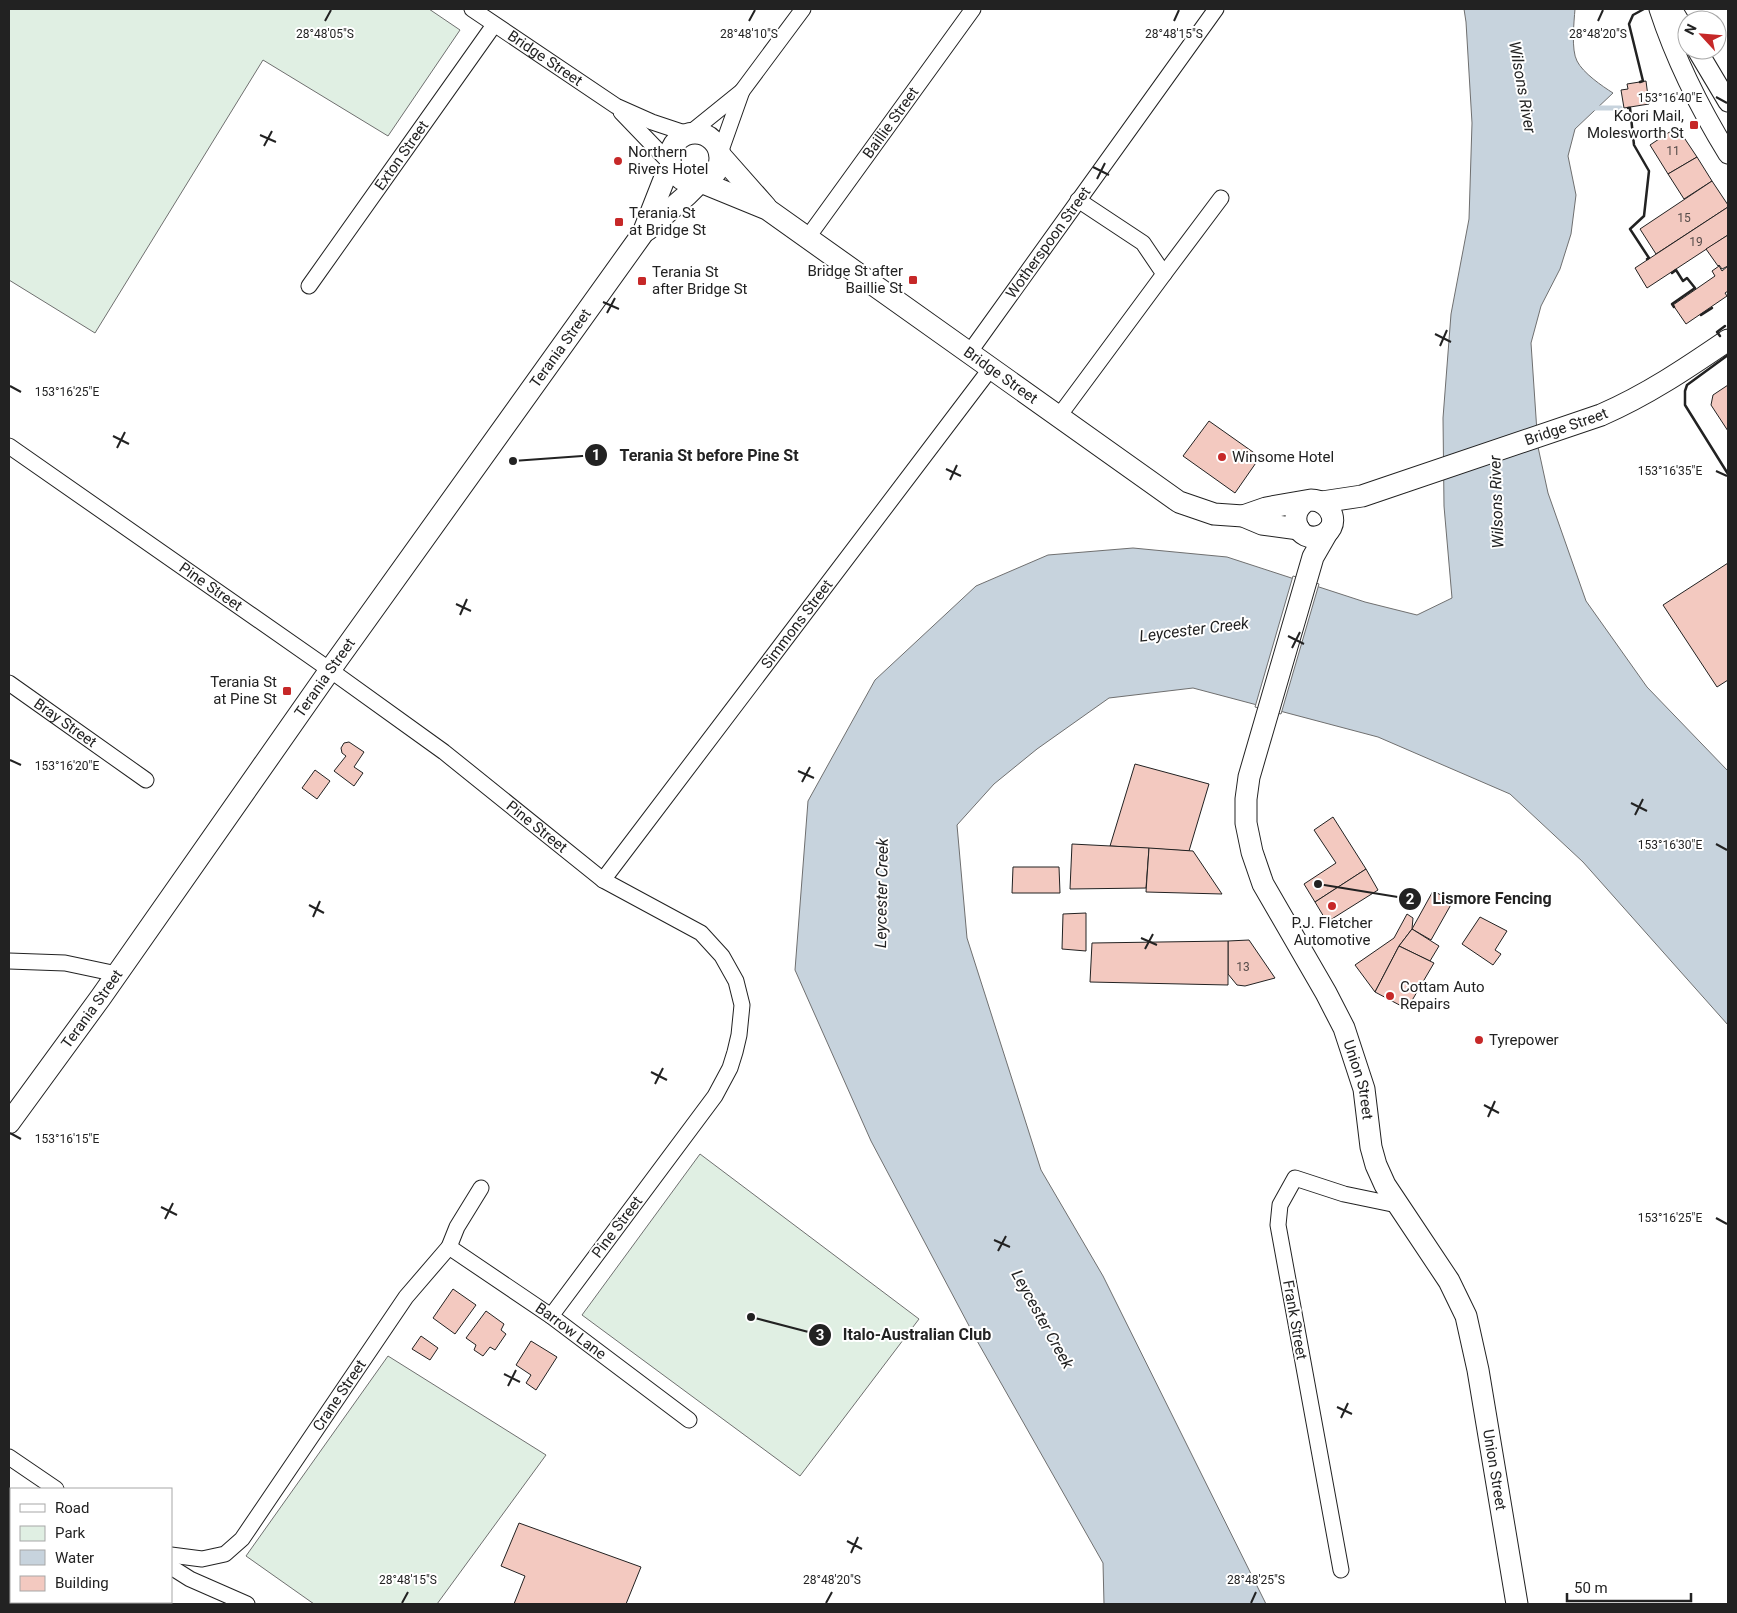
<svg xmlns="http://www.w3.org/2000/svg" width="1737" height="1613" viewBox="0 0 1737 1613" font-family="Roboto,sans-serif">
	<style>
		.green { fill: #e0efe3; stroke: #6f6f6f }
		.water { fill: #c7d3dd; stroke: #6f6f6f }
		.pier { fill: #fff; stroke: #6f6f6f }
		.lines { fill: none; stroke-linecap: round; stroke-linejoin: round }
		.stream { stroke: #c7d3dd; stroke-width: 5 }
		.building { fill: #f3c9c0; stroke: #222 }
		.minor-casing { stroke: #222; stroke-width: 17 }
		.tertiary-casing { stroke: #222; stroke-width: 21 }
		.secondary-casing { stroke: #222; stroke-width: 23 }
		.minor { stroke: #fff; stroke-width: 15 }
		.tertiary { stroke: #fff; stroke-width: 19 }
		.secondary { stroke: #fff; stroke-width: 21 }
		.wall { stroke: #222; stroke-width: 2.5 }
		.ticks { fill: none; stroke: #222; stroke-width: 2 }
		.poi-dot { fill: #c62828; stroke: #fff; stroke-width: 2 }
		.labels { text-anchor: middle; stroke-width: 4; stroke-linejoin: round; paint-order: stroke }
		.number-label { font-size: 12px; fill: #564c4a }
		.street-label { font-size: 15px; fill: #222; stroke: #fff }
		.poi-label { font-size: 15px; fill: #222; stroke: #fff; text-anchor: start }
		.water-label { font-size: 16px; font-style: italic; fill: #222; stroke: #fff }
		.ticks-label { font-size: 12px; text-anchor: middle; fill: #222; stroke: #fff; stroke-width: 4; stroke-linejoin: round; paint-order: stroke }
		.leader { fill: none; stroke: #222; stroke-width: 2 }
		.callout-dot { fill: #222; stroke: #fff; stroke-width: 2 }
		.mark-label { font-size: 15px; text-anchor: middle; font-weight: bold; fill: #fff }
		.callout-label { font-size: 16px; text-anchor: middle; font-weight: bold; fill: #222; stroke: #fff; stroke-width: 4; stroke-linejoin: round; paint-order: stroke }
	</style>
	<rect width="100%" height="100%" fill="#fff"/>
	<!-- green -->
	<g class="green">
		<path d="M9,9H429L460,30L388,136L263,60L95,333L9,280Z"/>
		<path d="M700,1154L919,1319L800,1476L582,1315Z"/>
		<path d="M388,1356L546,1455L437,1604H314L246,1556Z"/>
	</g>
	<!-- water -->
	<path class="water" d="M1464,9H1575C1574,22 1571,50 1577,61C1583,73 1602,86 1613,93L1575,129L1568,156L1576,195L1571,234L1560,269L1541,306L1531,343L1538,447L1548,493L1586,601L1647,687L1728,771V1025L1583,862L1510,794L1378,737L1193,688L1109,698L1037,749L994,784L957,825L967,938L1041,1170L1103,1276L1266,1604H1104L1103,1563L976,1339L871,1141L795,970L808,801L875,680L976,586L1048,555L1133,548L1227,557L1365,602L1417,615L1452,598L1444,506L1443,418L1451,314L1469,219L1472,123L1466,22Z"/>
	<!-- pier -->
	<path class="pier" d="M1293,576L1319,584L1281,714L1255,707Z"/>
	<g class="lines">
		<!-- stream -->
		<path class="stream" d="M1591,108H1620"/>
	</g>
	<!-- building -->
	<g class="building">
		<path d="M1646,81L1649,104L1624,108L1621,90L1628,89L1627,84Z"/>
		<path d="M1677,127L1697,157L1668,174L1650,145Z"/>
		<path d="M1697,157L1712,181L1684,199L1668,174Z"/>
		<path d="M1712,181L1728,205V207L1656,254L1640,229Z"/>
		<path d="M1728,207V235L1647,288L1635,268Z"/>
		<path d="M1728,235V266L1722,269L1719,265L1718,266L1706,249Z"/>
		<path d="M1719,266L1722,271L1728,266V291L1725,293L1727,296L1686,324L1673,305L1715,276L1712,271Z"/>
		<path d="M1728,385V431L1711,405L1713,395Z"/>
		<path d="M1209,421L1260,457L1235,493L1183,456Z"/>
		<path d="M1728,563V680L1717,687L1663,605Z"/>
		<path d="M349,742L364,752L354,767L363,773L354,786L334,771L346,756L342,753L341,748L344,743Z"/>
		<path d="M1135,764L1209,784L1189,851L1110,846Z"/>
		<path d="M315,770L330,781L317,799L302,788Z"/>
		<path d="M1333,817L1366,869L1315,902L1304,884L1336,863L1314,830Z"/>
		<path d="M1072,844L1149,848L1146,888L1070,889Z"/>
		<path d="M1149,848L1193,851L1222,894L1146,892Z"/>
		<path d="M1013,867H1059L1060,893H1012Z"/>
		<path d="M1366,869L1378,890L1327,922L1315,902Z"/>
		<path d="M1433,891L1453,901L1431,940L1412,929Z"/>
		<path d="M1086,913V951L1062,949L1063,914Z"/>
		<path d="M1407,914L1413,918L1412,929L1399,946L1375,992L1355,965L1394,938Z"/>
		<path d="M1480,917L1507,931L1495,950L1501,954L1493,965L1462,944Z"/>
		<path d="M1412,929L1439,946L1430,961L1399,946Z"/>
		<path d="M1249,940L1275,978L1245,986L1237,985L1228,974V941Z"/>
		<path d="M1228,941V985L1090,982L1092,943Z"/>
		<path d="M1399,946L1434,963L1407,1009L1375,992Z"/>
		<path d="M453,1289L476,1305L455,1334L433,1318Z"/>
		<path d="M486,1311L504,1324L501,1330L506,1334L495,1350L490,1347L483,1356L474,1350L476,1345L466,1338Z"/>
		<path d="M421,1336L438,1348L430,1360L412,1349Z"/>
		<path d="M531,1341L557,1357L536,1390L526,1383L531,1375L516,1365Z"/>
		<path d="M519,1523L641,1567L626,1604H514L525,1576L501,1566Z"/>
	</g>
	<g class="lines">
		<defs>
			<g id="minor">
				<path id="s1" d="M472,9L616,106L652,122L688,134"/>
				<path d="M621,112L670,163"/>
				<path d="M690,133L742,91L803,9"/>
				<path d="M720,153L742,91"/>
				<path id="s2" d="M808,237L973,9"/>
				<path d="M1164,274L1221,198"/>
				<path id="s3" d="M309,286L494,25"/>
				<path id="s4" d="M969,353L1216,9"/>
				<path d="M1059,416L1164,274L1143,243L1078,200"/>
				<path id="s5" d="M9,446L330,670L444,752L603,880L701,933L722,956L736,981L742,1005L739,1035L735,1052L730,1068L715,1096L551,1316"/>
				<path id="s6" d="M9,683L146,780"/>
				<path id="s7" d="M603,880L991,368"/>
				<path d="M9,961L65,963L117,974"/>
				<path id="s8" d="M449,1247L551,1316L689,1420"/>
				<path d="M9,1457L56,1489"/>
				<path id="s9" d="M171,1555L202,1559L225,1554L242,1539L406,1297L449,1247L457,1227L481,1188"/>
				<path d="M171,1567L190,1579L247,1604"/>
				<path d="M1341,1570L1278,1225L1280,1205L1295,1178L1344,1194L1397,1205"/>
			</g>
			<g id="tertiary">
				<path d="M1659,9C1676,61 1699,107 1728,154"/>
				<path d="M1672,9L1687,34"/>
				<path d="M1697,50L1728,102"/>
			</g>
			<g id="secondary">
				<circle cx="695" cy="158" r="25"/>
				<path d="M720,155L766,207"/>
				<path id="s10" d="M701,182L767,209L1179,502L1214,514L1243,516L1262,524L1299,529"/>
				<path d="M647,230L687,195L699,183"/>
				<path id="s11" d="M1322,502L1362,496L1601,415C1647,395 1687,368 1728,340"/>
				<path d="M1243,516L1266,508L1311,500C1333,500 1342,529 1320,536C1298,543 1287,515 1305,502"/>
				<path id="s12" d="M1328,531L1313,557L1249,777L1246,799V823L1252,852L1263,884L1326,993L1344,1028L1364,1089L1371,1147L1376,1165L1385,1185L1449,1281L1466,1316L1478,1370L1517,1604"/>
				<path id="s13" d="M9,1123L101,997L330,670L643,233L665,177L671,166"/>
			</g>
		</defs>
		<!-- minor casing -->
		<use href="#minor" class="minor-casing"/>
		<!-- tertiary casing -->
		<use href="#tertiary" class="tertiary-casing"/>
		<!-- secondary casing -->
		<use href="#secondary" class="secondary-casing"/>
		<!-- minor -->
		<use href="#minor" class="minor"/>
		<!-- tertiary -->
		<use href="#tertiary" class="tertiary"/>
		<!-- secondary -->
		<use href="#secondary" class="secondary"/>
		<!-- wall -->
		<g class="wall">
			<path d="M1640,82L1643,81L1629,24L1633,15L1644,9"/>
			<path d="M1628,108H1630L1634,145L1649,171L1644,216L1630,229L1649,258L1647,259"/>
			<path d="M1672,273L1676,270L1683,281L1687,278L1695,288L1672,304L1674,307"/>
			<path d="M1701,315L1712,308"/>
			<path d="M1720,336L1717,332L1725,326"/>
			<path d="M1728,355L1687,385L1685,391V405L1728,474"/>
		</g>
	</g>
	<!-- ticks -->
	<path class="ticks" d="M325,21L331,10M749,21L755,10M1174,21L1179,10M1598,21L1603,10M1716,97L1727,103M260,135L276,142M264,146L272,131M1093,167L1109,175M1097,179L1105,163M603,302L619,309M607,313L615,298M1435,334L1451,342M1440,346L1447,330M10,386L21,392M113,436L129,444M117,448L125,432M946,469L961,476M1716,471L1727,476M950,480L957,465M456,604L471,611M460,615L467,599M1288,636L1304,644M1292,648L1300,632M10,760L21,765M798,771L814,778M802,782L810,767M1631,803L1647,811M1635,815L1643,799M1716,844L1727,850M309,905L324,913M313,917L320,901M1141,938L1157,945M1145,949L1153,934M651,1072L667,1080M655,1084L663,1068M1484,1105L1499,1113M1488,1117L1495,1101M10,1133L21,1139M161,1207L177,1215M1716,1218L1727,1224M165,1219L173,1203M994,1240L1010,1247M998,1251L1006,1236M504,1374L520,1382M508,1386L516,1370M1337,1407L1352,1414M1341,1418L1348,1403M847,1541L862,1549M851,1553L858,1537M402,1603L408,1592M826,1603L832,1592M1251,1603L1256,1592"/>
	<!-- markers -->
	<g class="poi-dot">
		<rect x="1689" y="120" width="10" height="10" rx="2.5"/>
		<circle cx="618" cy="161" r="5"/>
		<rect x="614" y="217" width="10" height="10" rx="2.5"/>
		<rect x="908" y="275" width="10" height="10" rx="2.5"/>
		<rect x="637" y="276" width="10" height="10" rx="2.5"/>
		<circle cx="1222" cy="457" r="5"/>
		<rect x="282" y="686" width="10" height="10" rx="2.5"/>
		<circle cx="1332" cy="906" r="5"/>
		<circle cx="1390" cy="996" r="5"/>
		<circle cx="1479" cy="1040" r="5"/>
	</g>
	<g class="labels">
		<!-- number labels -->
		<g class="number-label">
			<text x="1673" y="155">11</text>
			<text x="1684" y="222">15</text>
			<text x="1696" y="246">19</text>
			<text x="1243" y="971">13</text>
		</g>
		<!-- street labels -->
		<g class="street-label">
			<text dy="5" stroke="none"><textPath href="#s1" startOffset="88">Bridge Street</textPath></text>
			<text dy="5" stroke="none"><textPath href="#s2" startOffset="141">Baillie Street</textPath></text>
			<text dy="5" stroke="none"><textPath href="#s3" startOffset="160">Exton Street</textPath></text>
			<text dy="5" stroke="none"><textPath href="#s4" startOffset="136">Wotherspoon Street</textPath></text>
			<text dy="5" stroke="none"><textPath href="#s13" startOffset="951">Terania Street</textPath></text>
			<text dy="5" stroke="none"><textPath href="#s10" startOffset="358">Bridge Street</textPath></text>
			<text dy="5" stroke="none"><textPath href="#s11" startOffset="256">Bridge Street</textPath></text>
			<text dy="5" stroke="none"><textPath href="#s5" startOffset="246">Pine Street</textPath></text>
			<text dy="5" stroke="none"><textPath href="#s7" startOffset="321">Simmons Street</textPath></text>
			<text dy="5" stroke="none"><textPath href="#s13" startOffset="546">Terania Street</textPath></text>
			<text dy="5" stroke="none"><textPath href="#s6" startOffset="69">Bray Street</textPath></text>
			<text dy="5" stroke="none"><textPath href="#s5" startOffset="651">Pine Street</textPath></text>
			<text dy="5" stroke="none"><textPath href="#s13" startOffset="141">Terania Street</textPath></text>
			<text dy="5" stroke="none"><textPath href="#s12" startOffset="588">Union Street</textPath></text>
			<text transform="translate(617 1227) rotate(-53)" y="5">Pine Street</text>
			<text transform="translate(1295 1320) rotate(80)" y="5">Frank Street</text>
			<text dy="5" stroke="none"><textPath href="#s8" startOffset="148">Barrow Lane</textPath></text>
			<text dy="5" stroke="none"><textPath href="#s9" startOffset="251">Crane Street</textPath></text>
			<text dy="5" stroke="none"><textPath href="#s12" startOffset="1008">Union Street</textPath></text>
		</g>
		<!-- poi labels -->
		<g class="poi-label">
			<text x="1684" y="121" text-anchor="end">Koori Mail,<tspan x="1684" dy="17">Molesworth St</tspan></text>
			<text x="628" y="157">Northern<tspan x="628" dy="17">Rivers Hotel</tspan></text>
			<text x="629" y="218">Terania St<tspan x="629" dy="17">at Bridge St</tspan></text>
			<text x="903" y="276" text-anchor="end">Bridge St after<tspan x="903" dy="17">Baillie St</tspan></text>
			<text x="652" y="277">Terania St<tspan x="652" dy="17">after Bridge St</tspan></text>
			<text x="1232" y="462">Winsome Hotel</text>
			<text x="277" y="687" text-anchor="end">Terania St<tspan x="277" dy="17">at Pine St</tspan></text>
			<text x="1332" y="928" text-anchor="middle">P.J. Fletcher<tspan x="1332" dy="17">Automotive</tspan></text>
			<text x="1400" y="992">Cottam Auto<tspan x="1400" dy="17">Repairs</tspan></text>
			<text x="1489" y="1045">Tyrepower</text>
		</g>
		<!-- water labels -->
		<g class="water-label">
			<text transform="translate(1523 87) rotate(80)" y="6">Wilsons River</text>
			<text transform="translate(1496 502) rotate(-92)" y="6">Wilsons River</text>
			<text transform="translate(1194 629) rotate(-7)" y="6">Leycester Creek</text>
			<text transform="translate(881 893) rotate(-89)" y="6">Leycester Creek</text>
			<text transform="translate(1043 1319) rotate(61)" y="6">Leycester Creek</text>
		</g>
	</g>
	<g class="ticks-label">
		<text x="325" y="38">28°48'05"S</text>
		<text x="749" y="38">28°48'10"S</text>
		<text x="1174" y="38">28°48'15"S</text>
		<text x="1598" y="38">28°48'20"S</text>
		<text x="1670" y="102">153°16'40"E</text>
		<text x="67" y="396">153°16'25"E</text>
		<text x="1670" y="475">153°16'35"E</text>
		<text x="67" y="770">153°16'20"E</text>
		<text x="1670" y="849">153°16'30"E</text>
		<text x="67" y="1143">153°16'15"E</text>
		<text x="1670" y="1222">153°16'25"E</text>
		<text x="408" y="1584">28°48'15"S</text>
		<text x="832" y="1584">28°48'20"S</text>
		<text x="1256" y="1584">28°48'25"S</text>
	</g>
	<!-- callouts -->
	<path class="leader" d="M513 461L596 455M1318 884L1410 899M751 1317L820 1335"/>
	<g class="callout-dot">
		<circle cx="513" cy="461" r="5"/>
		<circle cx="1318" cy="884" r="5"/>
		<circle cx="751" cy="1317" r="5"/>
		<circle cx="596" cy="455" r="12"/>
		<circle cx="1410" cy="899" r="12"/>
		<circle cx="820" cy="1335" r="12"/>
	</g>
	<g class="mark-label">
		<text x="596" y="460">1</text>
		<text x="1410" y="904">2</text>
		<text x="820" y="1340">3</text>
	</g>
	<g class="callout-label">
		<text x="709" y="461">Terania St before Pine St</text>
		<text x="1492" y="904">Lismore Fencing</text>
		<text x="917" y="1340">Italo-Australian Club</text>
	</g>
	<!-- border -->
	<rect width="1737" height="1613" fill="none" stroke="#222222" stroke-width="20"/>
	<!-- legend -->
	<rect x="10" y="1488" width="162" height="115" fill="#ffffff" stroke="#a7a7a7"/>
	<rect x="20" y="1504" width="25" height="8" fill="#ffffff" stroke="#a7a7a7"/>
	<text x="55" y="1513" font-size="15" fill="#222222">Road</text>
	<rect x="20" y="1526" width="25" height="15" fill="#e0efe3" stroke="#a7a7a7"/>
	<text x="55" y="1538" font-size="15" fill="#222222">Park</text>
	<rect x="20" y="1550" width="25" height="15" fill="#c7d3dd" stroke="#a7a7a7"/>
	<text x="55" y="1563" font-size="15" fill="#222222">Water</text>
	<rect x="20" y="1576" width="25" height="15" fill="#f3c9c0" stroke="#a7a7a7"/>
	<text x="55" y="1588" font-size="15" fill="#222222">Building</text>
	<!-- north arrow -->
	<g transform="translate(1702 35) rotate(296)"><circle r="24" fill="#ffffff" stroke="#a7a7a7"/>
	<path d="M0-4L9 19L0 12L-9 19Z" fill="#c62828"/>
	<text y="-8" font-size="14" font-weight="bold" text-anchor="middle" fill="#222222">N</text>
	</g>
	<!-- scale -->
	<path d="M1567 1593v8h124v-8" fill="none" stroke="#222222" stroke-width="2.5"/>
	<text x="1574" y="1593" font-size="15" fill="#222222" stroke="#ffffff" stroke-width="4" paint-order="stroke">50 m</text>
</svg>
